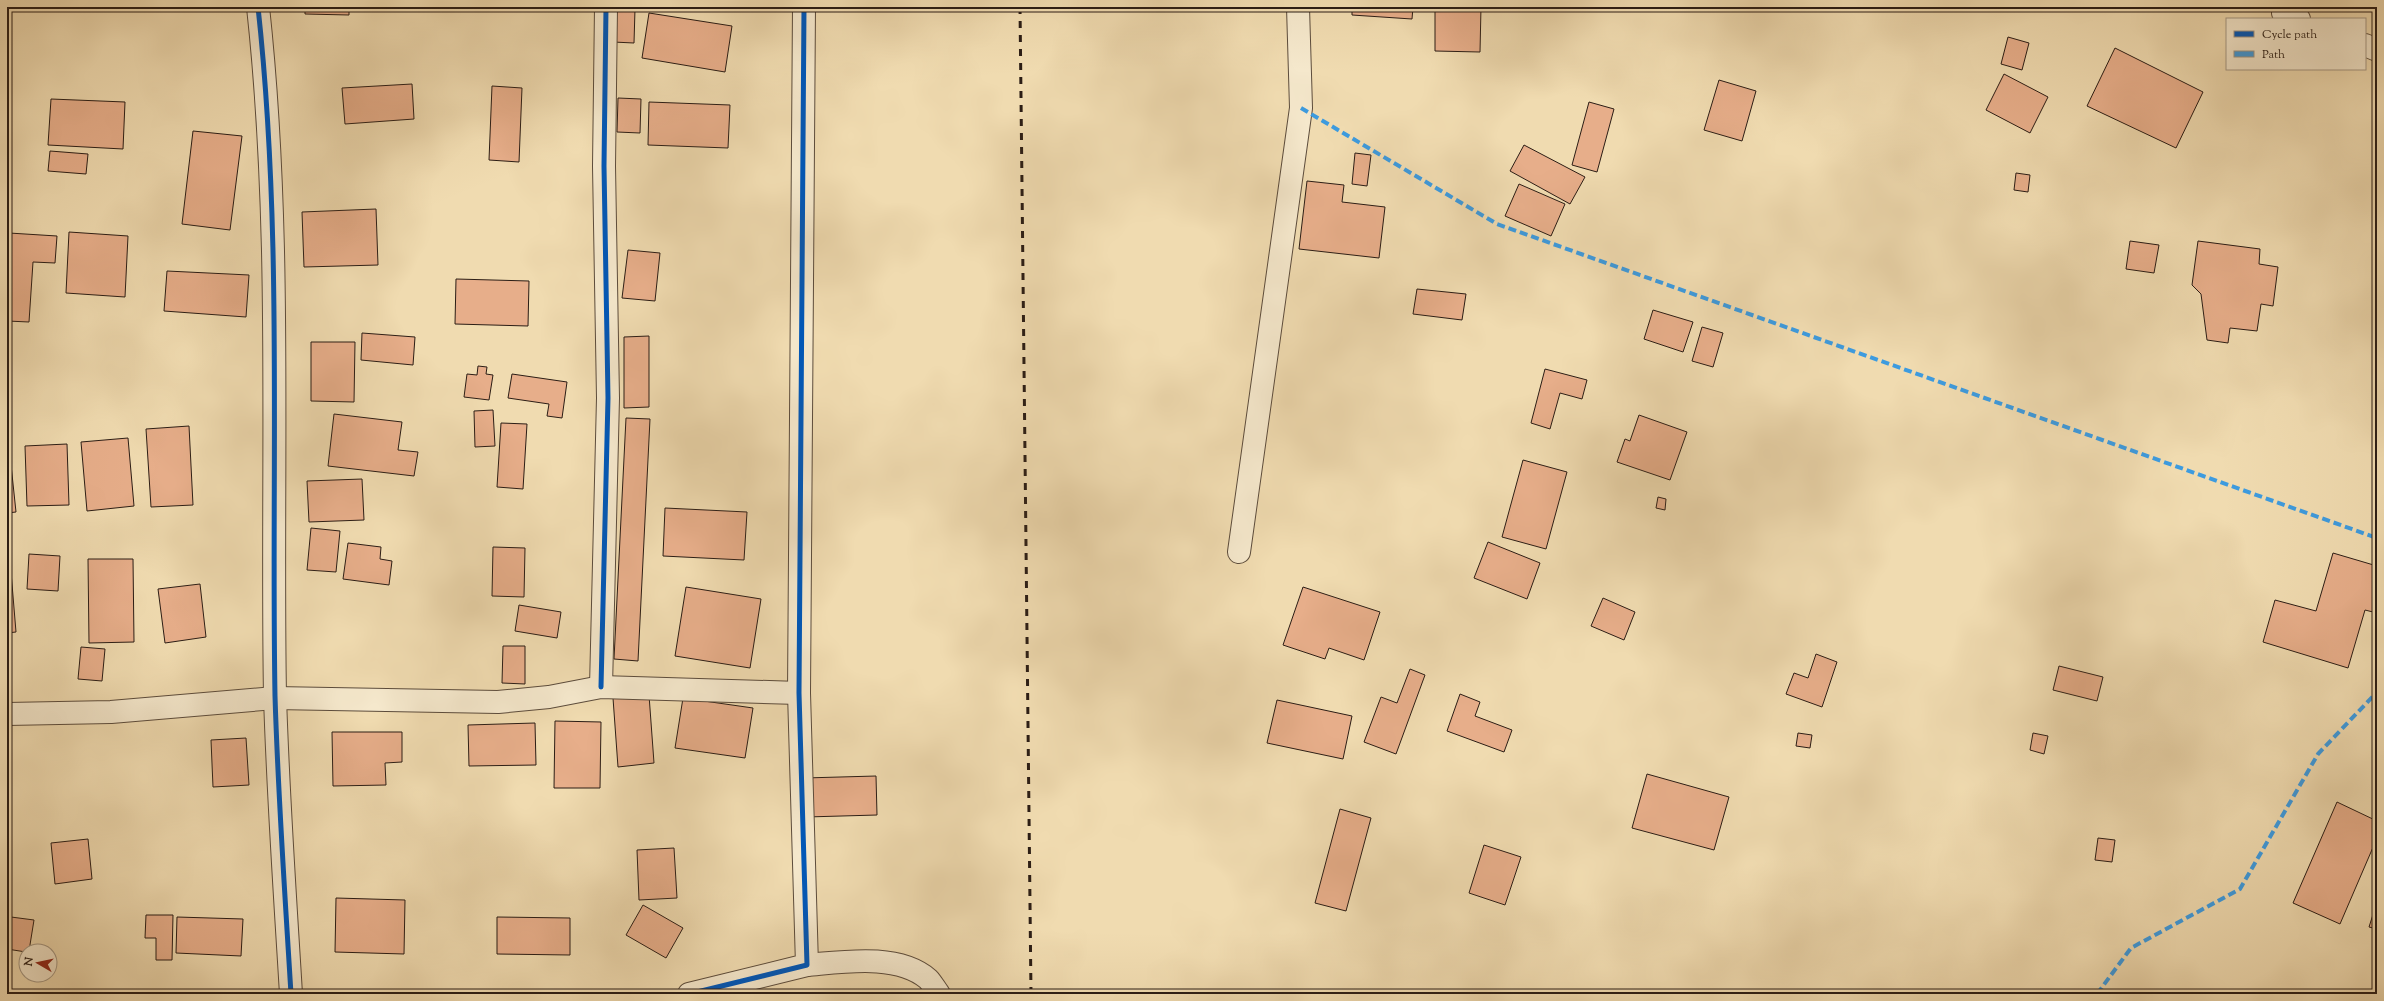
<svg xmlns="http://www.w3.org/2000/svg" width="2384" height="1001" viewBox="0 0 2384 1001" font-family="'Sorts Mill Goudy',serif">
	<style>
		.building { fill: #e7ae8a; stroke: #2b1d15 }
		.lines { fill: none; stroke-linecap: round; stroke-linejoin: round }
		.minor-casing { stroke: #5c4c3c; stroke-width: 24 }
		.minor { stroke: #f5e8cc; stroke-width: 22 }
		.rail { stroke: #2b1d15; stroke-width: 3; stroke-dasharray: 7 7; stroke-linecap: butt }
		.quiet { stroke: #3d9bdf; stroke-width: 4; stroke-dasharray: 8 4; stroke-linecap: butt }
		.cycleway-casing { stroke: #f5e8cc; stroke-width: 8 }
		.cycleway { stroke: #0057b8; stroke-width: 5 }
	</style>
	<rect width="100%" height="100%" fill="#f0dbb0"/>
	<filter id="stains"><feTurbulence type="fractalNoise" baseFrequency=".005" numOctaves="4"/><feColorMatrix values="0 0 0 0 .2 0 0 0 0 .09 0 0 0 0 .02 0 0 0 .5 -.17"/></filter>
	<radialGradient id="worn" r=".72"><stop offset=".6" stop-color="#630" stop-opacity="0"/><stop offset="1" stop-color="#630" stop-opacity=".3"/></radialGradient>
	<!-- building -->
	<g class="building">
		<path d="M305,7H349V15L305,14Z"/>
		<path d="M1352,7H1413L1412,19L1352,15Z"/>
		<path d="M1435,7H1481L1480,52L1435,51Z"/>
		<path d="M614,8L635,9L634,43L613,42Z"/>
		<path d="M649,13L732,26L725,72L642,58Z"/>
		<path d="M2008,37L2029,43L2022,70L2001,64Z"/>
		<path d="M2115,48L2203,92L2176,148L2087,106Z"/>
		<path d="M2004,74L2048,97L2030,133L1986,110Z"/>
		<path d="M1719,80L1756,91L1742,141L1704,130Z"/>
		<path d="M412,84L414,119L345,124L342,88Z"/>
		<path d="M492,86L522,88L519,162L489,160Z"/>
		<path d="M618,98L641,99L640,133L617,132Z"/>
		<path d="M51,99L125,102L123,149L48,145Z"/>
		<path d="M649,102L730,105L728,148L648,145Z"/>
		<path d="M1589,102L1614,109L1597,172L1572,165Z"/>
		<path d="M193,131L242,136L230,230L182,224Z"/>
		<path d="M1524,145L1585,177L1570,204L1510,171Z"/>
		<path d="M50,151L88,154L86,174L48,171Z"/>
		<path d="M1355,153L1371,155L1367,186L1352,184Z"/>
		<path d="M2016,173L2030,175L2028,192L2014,190Z"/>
		<path d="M1307,181L1344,185L1342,202L1385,207L1379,258L1299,249Z"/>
		<path d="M1519,184L1565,204L1551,236L1505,216Z"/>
		<path d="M376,209L378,265L304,267L302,212Z"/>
		<path d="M69,232L128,236L125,297L66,293Z"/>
		<path d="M9,233L57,236L55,263L33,262L29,322L7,321Z"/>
		<path d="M2130,241L2159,245L2154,273L2126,269Z"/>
		<path d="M2198,241L2260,249L2259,264L2278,267L2273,306L2261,304L2257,331L2230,328L2228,343L2207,340L2201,294L2192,285Z"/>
		<path d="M628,250L660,253L655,301L622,298Z"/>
		<path d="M167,271L249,275L246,317L164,311Z"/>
		<path d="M456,279L529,281L528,326L455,324Z"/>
		<path d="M1417,289L1466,294L1462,320L1413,314Z"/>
		<path d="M1653,310L1693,322L1683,352L1644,339Z"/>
		<path d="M1702,327L1723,333L1713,367L1692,361Z"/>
		<path d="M362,333L415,337L413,365L361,360Z"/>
		<path d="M649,336V407L624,408V337Z"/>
		<path d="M311,342H355L354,402L311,401Z"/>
		<path d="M478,366L487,367L486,374L493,375L489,400L464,397L467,374L477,375Z"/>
		<path d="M1545,369L1587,380L1582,399L1560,393L1550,429L1531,423Z"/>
		<path d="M512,374L567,382L562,418L547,416L549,404L508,398Z"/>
		<path d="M493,410L495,446L475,447L474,411Z"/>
		<path d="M334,414L402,422L398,450L418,452L414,476L328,466Z"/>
		<path d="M1639,415L1687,432L1670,480L1617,462L1625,439L1630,441Z"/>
		<path d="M626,418L650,419L638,661L614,659Z"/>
		<path d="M501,423L527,424L523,489L497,487Z"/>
		<path d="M189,426L193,505L151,507L146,429Z"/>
		<path d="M7,427L16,512L7,513Z"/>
		<path d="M128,438L134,506L87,511L81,442Z"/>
		<path d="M67,444L69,505L27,506L25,446Z"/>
		<path d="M1523,460L1567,472L1546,549L1502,537Z"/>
		<path d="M362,479L364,520L309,522L307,481Z"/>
		<path d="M1658,497L1666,499L1665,510L1656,508Z"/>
		<path d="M665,508L747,512L744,560L663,556Z"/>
		<path d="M311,528L340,531L336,572L307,570Z"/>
		<path d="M1488,542L1540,563L1527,599L1474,578Z"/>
		<path d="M348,543L381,547L380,559L392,561L389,585L343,579Z"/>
		<path d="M493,547L525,548L524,597L492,596Z"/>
		<path d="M2333,553L2377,566V613L2365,610L2348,668L2263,642L2275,600L2316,611Z"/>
		<path d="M29,554L60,556L58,591L27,589Z"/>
		<path d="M88,559H133L134,642L89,643Z"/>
		<path d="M7,560H10L16,632L7,633Z"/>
		<path d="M200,584L206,637L165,643L158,589Z"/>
		<path d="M686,587L761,599L750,668L675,656Z"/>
		<path d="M1303,587L1380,612L1364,660L1329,648L1325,659L1283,645Z"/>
		<path d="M1603,598L1635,612L1624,640L1591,626Z"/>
		<path d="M519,605L561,612L557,638L515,631Z"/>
		<path d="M503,646H525V684L502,683Z"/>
		<path d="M81,647L105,649L102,681L78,679Z"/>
		<path d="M1816,654L1837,662L1822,707L1786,694L1794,673L1808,678Z"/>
		<path d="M2059,666L2103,677L2097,701L2053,690Z"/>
		<path d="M1410,669L1425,675L1396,754L1364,742L1381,697L1397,703Z"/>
		<path d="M1460,694L1480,702L1475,716L1512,730L1504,752L1447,731Z"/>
		<path d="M649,695L654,763L618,767L613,698Z"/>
		<path d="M683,698L753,708L745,758L675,748Z"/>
		<path d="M1277,700L1352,716L1343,759L1267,743Z"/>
		<path d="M555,721L601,722L600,788H554Z"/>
		<path d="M535,723L536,765L469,766L468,725Z"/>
		<path d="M332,732H402V762L385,763L386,785L333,786Z"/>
		<path d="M1798,733L1812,735L1810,748L1796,746Z"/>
		<path d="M2033,733L2048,736L2044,754L2030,750Z"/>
		<path d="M246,738L249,785L213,787L211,740Z"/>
		<path d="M1647,774L1729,797L1714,850L1632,828Z"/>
		<path d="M876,776L877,815L806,817L804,778Z"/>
		<path d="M2337,802L2377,821V838L2340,924L2293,903Z"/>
		<path d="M1340,809L1371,818L1346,911L1315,903Z"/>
		<path d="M2098,838L2115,840L2112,862L2095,860Z"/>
		<path d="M88,839L92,879L55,884L51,843Z"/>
		<path d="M1484,845L1521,857L1505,905L1469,893Z"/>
		<path d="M674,848L677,898L639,900L637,850Z"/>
		<path d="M336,898L405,900L404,954L335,952Z"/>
		<path d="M2377,902V929L2369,927Z"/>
		<path d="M643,905L683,928L666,958L626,935Z"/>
		<path d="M146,915H173L172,960H156V938H145Z"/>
		<path d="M11,917L34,920L29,951L26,952L7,949Z"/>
		<path d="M177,917L243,919L241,956L176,953Z"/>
		<path d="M497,917L570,918V955L497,954Z"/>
	</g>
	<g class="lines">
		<defs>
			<g id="minor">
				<path d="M258,7C283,236 271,467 275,696C278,796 285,895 291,994"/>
				<path d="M2283,13L2299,19"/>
				<path d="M2365,45L2377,50"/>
				<path d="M1239,552L1301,108L1298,7"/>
				<path d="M601,687L608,398L604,166L606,7"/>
				<path d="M7,714L111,712L275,698L498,702L549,697L601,687L799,693"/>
				<path d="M807,965C843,962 898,953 928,979C932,983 935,989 939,994"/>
				<path d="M689,994L807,965L799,693L804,7"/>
			</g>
		</defs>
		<!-- minor casing -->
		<use href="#minor" class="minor-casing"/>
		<!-- minor -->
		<use href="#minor" class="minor"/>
		<!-- rail -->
		<path class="rail" d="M1020,7L1031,994"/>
		<!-- quiet -->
		<g class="quiet">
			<path d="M1301,108L1497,224L2377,538"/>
			<path d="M2097,994L2131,948L2240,889L2318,754L2377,692"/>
		</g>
		<defs>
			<g id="cycleway">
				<path d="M258,7C283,236 271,467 275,696C278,796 285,895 291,994"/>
				<path d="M601,687L608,398L604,166L606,7"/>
				<path d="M689,994L807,965L799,693L804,7"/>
			</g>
		</defs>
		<!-- cycleway casing -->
		<use href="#cycleway" class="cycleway-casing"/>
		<!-- cycleway -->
		<use href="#cycleway" class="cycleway"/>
	</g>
	<!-- margin -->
	<rect width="2384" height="1001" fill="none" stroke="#f0dbb0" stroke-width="24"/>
	<rect x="8" y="8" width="2368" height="985" fill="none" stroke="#2b1d15" stroke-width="2"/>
	<rect x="12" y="12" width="2360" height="977" fill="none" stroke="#2b1d15"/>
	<!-- legend -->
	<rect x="2226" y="18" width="140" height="52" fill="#f5e8cc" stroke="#a49783"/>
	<rect x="2234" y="31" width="20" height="6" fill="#0057b8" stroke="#a49783"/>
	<text x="2262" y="38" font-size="12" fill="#2b1d15">Cycle path</text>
	<rect x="2234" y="51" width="20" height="6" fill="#3d9bdf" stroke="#a49783"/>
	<text x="2262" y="58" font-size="12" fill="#2b1d15">Path</text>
	<!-- north arrow -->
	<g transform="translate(38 963) rotate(279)"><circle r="19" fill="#f5e8cc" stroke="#a49783"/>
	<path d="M0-3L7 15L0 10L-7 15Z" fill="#8f2418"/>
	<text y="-6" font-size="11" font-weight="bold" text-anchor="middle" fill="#2b1d15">N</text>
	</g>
	<rect width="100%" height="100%" filter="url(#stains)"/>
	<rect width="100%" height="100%" fill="url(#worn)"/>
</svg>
